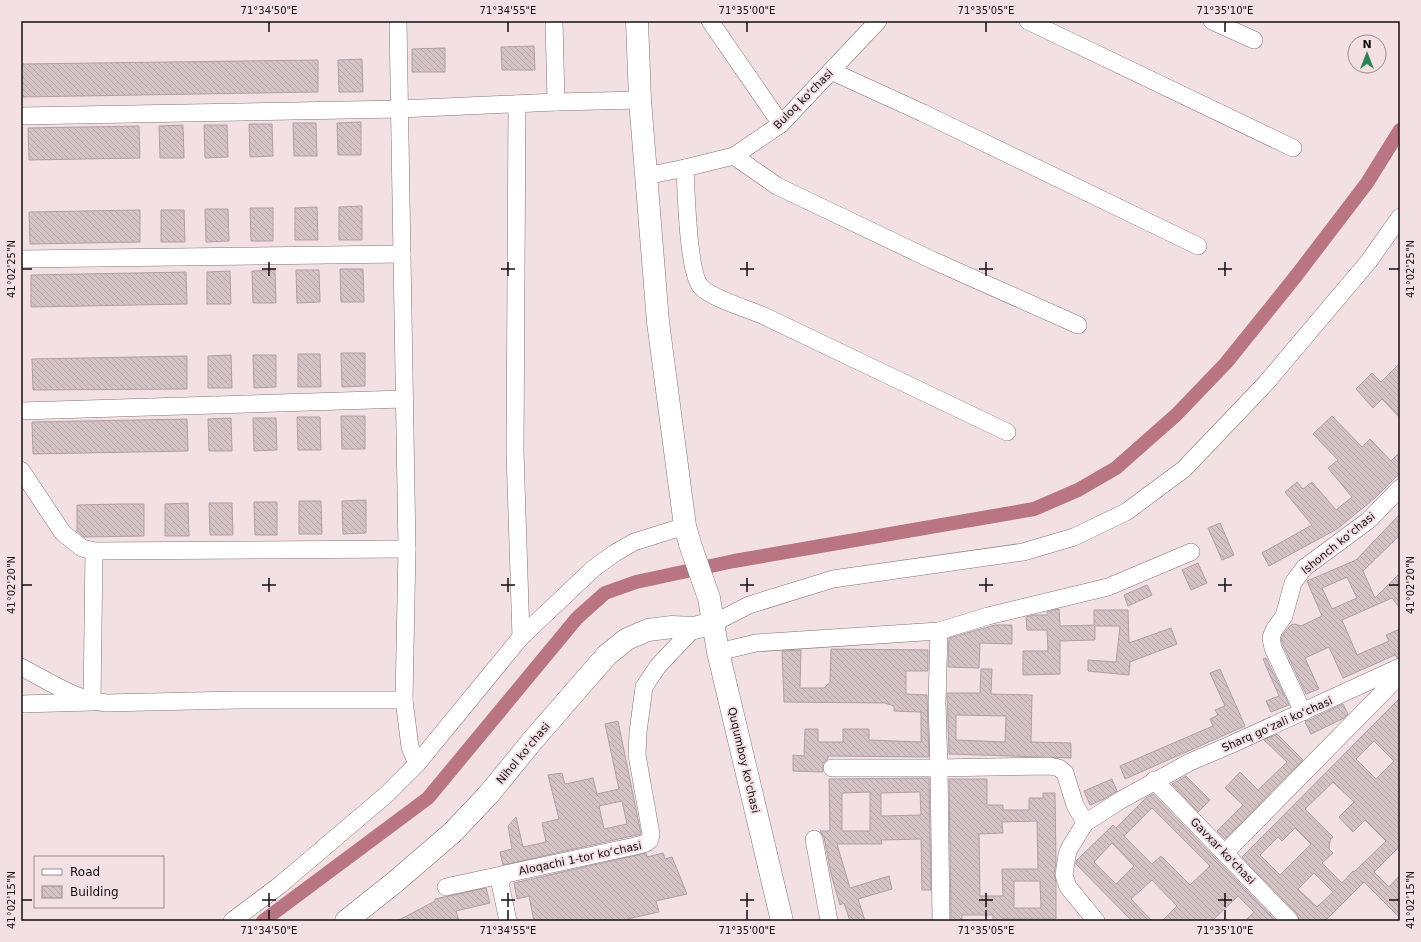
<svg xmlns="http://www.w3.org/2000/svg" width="1421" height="942" viewBox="0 0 1421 942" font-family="'DejaVu Sans',sans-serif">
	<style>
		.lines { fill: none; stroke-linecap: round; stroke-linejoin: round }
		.canal { stroke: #b97582; stroke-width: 14 }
		.building { fill: url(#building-back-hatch); stroke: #b1a0a3; fill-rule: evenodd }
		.minor-casing { stroke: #847477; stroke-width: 18 }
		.major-casing { stroke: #847477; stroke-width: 23 }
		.minor { stroke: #fff; stroke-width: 17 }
		.major { stroke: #fff; stroke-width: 22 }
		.ticks { fill: none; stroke: #140e0f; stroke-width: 1.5 }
		.labels { text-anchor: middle; stroke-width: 4; stroke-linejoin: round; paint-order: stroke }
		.street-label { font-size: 11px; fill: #140e0f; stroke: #f2e0e3 }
		.neatline { fill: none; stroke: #140e0f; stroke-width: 1.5 }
		.ticks-label { font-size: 10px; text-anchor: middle; fill: #140e0f }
	</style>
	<defs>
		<pattern id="building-back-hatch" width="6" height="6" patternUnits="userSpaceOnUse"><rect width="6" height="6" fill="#d4c3c5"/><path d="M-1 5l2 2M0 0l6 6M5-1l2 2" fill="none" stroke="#b5a6a8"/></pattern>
	</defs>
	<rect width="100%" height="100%" fill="#f2e0e3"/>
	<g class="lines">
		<!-- canal -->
		<path class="canal" d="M263,921L428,798L577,618L605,593L636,582L734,561L1034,509L1078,490L1116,468L1176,415L1226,363L1296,276L1367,183L1400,130"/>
	</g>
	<!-- building -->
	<g class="building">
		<path d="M534,46L535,70H502L501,47Z"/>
		<path d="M445,48V72H412V49Z"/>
		<path d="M362,59L363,92H339L338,60Z"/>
		<path d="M318,60V92L21,97V64Z"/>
		<path d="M361,122V155H338L337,123Z"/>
		<path d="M293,123H316L317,156H294Z"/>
		<path d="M249,124H272L273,156L250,157Z"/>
		<path d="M183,125L184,158H160L159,126Z"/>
		<path d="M204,125H227L228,157L205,158Z"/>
		<path d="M139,126L140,158L29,160L28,128Z"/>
		<path d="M362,206V240H339V207Z"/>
		<path d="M317,207L318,240H295V208Z"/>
		<path d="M250,208H273V241H251Z"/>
		<path d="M205,209H228L229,241L206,242Z"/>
		<path d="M140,210V242L30,244L29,212Z"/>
		<path d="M161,210H184L185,242H161Z"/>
		<path d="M340,269H363L364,302H341Z"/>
		<path d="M275,270L276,303H253L252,271Z"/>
		<path d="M296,270H319L320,302L297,303Z"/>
		<path d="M230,271L231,304H207V272Z"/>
		<path d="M186,272L187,304L31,307V275Z"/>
		<path d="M341,353H365V386L342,387Z"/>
		<path d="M298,354H320L321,387H298Z"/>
		<path d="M231,355L232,388H208V356Z"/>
		<path d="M253,355H276V387L254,388Z"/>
		<path d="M187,356V389L33,390L32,359Z"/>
		<path d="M1400,363V418L1382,399L1373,408L1356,389L1372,373L1381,382Z"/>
		<path d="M341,416H365V449H342Z"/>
		<path d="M1332,416L1362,447L1370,439L1391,461L1400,452V473L1375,498L1337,529L1269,566L1262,553L1312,525L1285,492L1297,482L1303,489L1312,482L1336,510L1352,497L1328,468L1338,460L1313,434Z"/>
		<path d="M297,417H320L321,450H298Z"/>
		<path d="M231,418L232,451H209L208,419Z"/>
		<path d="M253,418H276L277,450L254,451Z"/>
		<path d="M187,419L188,451L33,454L32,422Z"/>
		<path d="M366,500V533L343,534L342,501Z"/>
		<path d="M299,501H321L322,534H299Z"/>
		<path d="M254,502H277V535H255Z"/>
		<path d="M188,503L189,536H165V504Z"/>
		<path d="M209,503H232L233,535H210Z"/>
		<path d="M121,504H144V536L84,537L77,531V505Z"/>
		<path d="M1400,514V535L1363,571L1375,598L1400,573V608L1392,598L1342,620L1357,655L1389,641L1386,635L1400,629V657L1397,658L1394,653L1395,655L1343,678L1329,647L1305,658L1319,689L1306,694L1283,645L1281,639L1284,633L1291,625L1294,624L1301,626L1322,616L1307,581L1356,560ZM1347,577L1357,598L1332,609L1322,588Z"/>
		<path d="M1220,523L1234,555L1222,560L1208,528Z"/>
		<path d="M1198,563L1207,583L1191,590L1182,570Z"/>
		<path d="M1147,585L1152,595L1128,606L1124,595Z"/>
		<path d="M1059,609L1060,626L1094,625V610H1128L1129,643L1171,628L1177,644L1130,662L1129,675L1088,671V660L1116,662L1120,626H1095V640L1060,641V674L1023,675V651H1048L1047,630H1027L1026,617L1034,615H1047V612Z"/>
		<path d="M995,625H1012V644L980,643L979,668L948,667L949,638Z"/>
		<path d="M831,649L928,650V671H906V694L927,695L929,757L828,756V759L823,763V772L793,771V755L804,756L805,729H818V742H843V729H869V740L921,742V712L894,711V706L885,703L784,702L782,651L801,650L800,688H824L830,682Z"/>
		<path d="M1266,658L1289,705L1271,712L1266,701L1279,696L1263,659Z"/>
		<path d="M981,669H992L991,694L1032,695L1031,742L1071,743V758L949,754L947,693H980ZM956,715L1006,716L1005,742L956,740Z"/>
		<path d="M1220,669L1245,726L1125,779L1120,766L1213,726L1210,719L1218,715L1215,710L1225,706L1210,673Z"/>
		<path d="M1400,698V846L1374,872L1389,887L1400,875V918L1364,882L1325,921H1300L1297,914L1242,857ZM1374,741L1394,761L1376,779L1356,759ZM1333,782L1354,802L1339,817L1353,832L1365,820L1386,841L1354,872L1353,871L1342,883L1322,863L1333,853L1329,849L1330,840L1333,837L1305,809ZM1295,828L1311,844L1280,875L1260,855L1278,837L1282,841ZM1314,873L1333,892L1317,907L1298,889Z"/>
		<path d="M1343,704L1348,714L1344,718L1311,734L1305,722Z"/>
		<path d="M618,721L641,834L503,865L500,852L512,849L508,826L516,817L523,847L546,842L542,823L559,819L548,775L562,773L565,784L593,778L597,794L619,789L605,724ZM622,801L627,824L604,829L599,806Z"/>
		<path d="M1277,734L1303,760L1225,839L1217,831L1243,805L1225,788L1240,772L1258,790L1287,762L1264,740Z"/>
		<path d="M1186,776L1210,800L1198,812L1172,784Z"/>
		<path d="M929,778L931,890H922L921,839L881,840L882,844H837L850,888L889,876L892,889L858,899L865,921H850L844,903L840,905L831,874L824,837L820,831H830L829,779ZM870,792V831H842V793ZM920,792L921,815L881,816V793Z"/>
		<path d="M949,779H987V805H1003V810H1029V798H1043V793H1055L1056,863L1054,874L1056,882V919H1003V921H993V915H962V921H951ZM1037,821L1038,869H1002L1003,896H980L979,834L1003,833L1002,822ZM1014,881H1040L1041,908H1014Z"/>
		<path d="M1112,779L1117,791L1104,799L1090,805L1084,791Z"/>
		<path d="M1153,794L1276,921H1245L1254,912L1238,896L1212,921H1162L1177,906L1152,880L1131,899L1152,921H1132L1076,864V861L1113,825L1116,828L1146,798ZM1152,808L1210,866L1190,885L1161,856L1152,864L1124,836ZM1112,843L1134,866L1116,884L1094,862Z"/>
		<path d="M646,853L647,857L663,853L665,859L672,857L687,894L656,901L659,912L627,919L628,921H534L529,896L517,899L514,883Z"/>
		<path d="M486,888L490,903L456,911L459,921H397L435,901V899Z"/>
	</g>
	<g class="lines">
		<defs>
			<g id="minor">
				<path d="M398,21L407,549L404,700L410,747L417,764"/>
				<path d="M554,21L556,102"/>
				<path d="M710,21L781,124"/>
				<path d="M1028,21L1293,148"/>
				<path d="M1212,21L1254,40"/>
				<path d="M831,71L923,113L1198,246"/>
				<path d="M517,104L515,452L521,637"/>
				<path d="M21,116L400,109L556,102L640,100"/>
				<path d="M734,156L777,186L932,260L1078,325"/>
				<path d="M685,168C686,190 688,273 701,287C711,298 748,309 764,316C845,355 926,393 1007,432"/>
				<path d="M646,176L685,168L734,156L781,124L878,21"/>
				<path d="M21,259L402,254"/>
				<path d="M21,411L404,399"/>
				<path d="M21,470L63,533L82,548L94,551L407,549"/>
				<path d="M714,623L749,605L833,579L1023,552L1074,537L1126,512L1184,469L1266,383L1369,261L1400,217"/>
				<path d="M939,631L937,703L939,768L941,921"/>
				<path d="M718,652L756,643L939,631L988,616L1108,587L1191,552"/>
				<path d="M21,667C48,681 76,700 106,703L237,700H404"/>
				<path d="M21,704L92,702L94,551"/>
				<path d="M1303,712L1273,648L1271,638L1274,630L1284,616L1293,583L1304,568L1369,520L1400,488"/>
				<path d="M832,768H939L1050,766L1059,768L1065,773L1075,805L1085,823"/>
				<path d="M1154,780L1290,921"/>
				<path d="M814,839L829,921"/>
				<path d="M1225,853L1400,675"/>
				<path d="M505,874L500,883L508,921"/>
				<path d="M446,887L635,846L646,843L650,840L651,834L637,755L638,732L644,687L658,666L694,628"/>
				<path d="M232,921L280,885L387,794L417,764L521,637L594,568L615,553L634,542L685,526"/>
				<path d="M1096,921L1068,887L1064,875L1067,855L1069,849L1085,823L1121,800L1190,762L1230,745L1400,667"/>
			</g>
			<g id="major">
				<path d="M637,21L640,100L658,322L685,526L690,544L709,598L718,652L782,921"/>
				<path d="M346,921L395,882L452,833L489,794L533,740L607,655L627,639L648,630L672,627L694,628L714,623"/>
			</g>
		</defs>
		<!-- minor casing -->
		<use href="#minor" class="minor-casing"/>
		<!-- major casing -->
		<use href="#major" class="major-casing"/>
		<!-- minor -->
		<use href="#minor" class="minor"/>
		<!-- major -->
		<use href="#major" class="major"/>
	</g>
	<!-- ticks -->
	<path class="ticks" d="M269,22V32M508,22V32M747,22V32M986,22V32M1225,22V32M269,262V276M508,262V276M747,262V276M986,262V276M1225,262V276M22,269H32M262,269H276M501,269H515M740,269H754M979,269H993M1218,269H1232M1389,269H1399M269,578V592M508,578V592M747,578V592M986,578V592M1225,578V592M22,585H32M262,585H276M501,585H515M740,585H754M979,585H993M1218,585H1232M1389,585H1399M269,893V907M508,893V907M747,893V907M986,893V907M1225,893V907M22,900H32M262,900H276M501,900H515M740,900H754M979,900H993M1218,900H1232M1389,900H1399M269,910V920M508,910V920M747,910V920M986,910V920M1225,910V920"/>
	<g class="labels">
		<!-- street labels -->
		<g class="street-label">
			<text transform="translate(803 99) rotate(-45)" y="4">Buloq ko'chasi</text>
			<text transform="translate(1338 543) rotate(-39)" y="4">Ishonch koʻchasi</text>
			<text transform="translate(1277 724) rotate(-24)" y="4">Sharq goʻzali koʻchasi</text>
			<text transform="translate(523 753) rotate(-50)" y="4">Nihol koʻchasi</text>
			<text transform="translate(744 760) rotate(77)" y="4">Ququmboy ko'chasi</text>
			<text transform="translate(1223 851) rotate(46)" y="4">Gavxar ko'chasi</text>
			<text transform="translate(580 858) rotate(-12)" y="4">Aloqachi 1-tor koʻchasi</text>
		</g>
	</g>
	<!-- border -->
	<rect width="1421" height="942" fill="none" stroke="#f2e0e3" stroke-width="44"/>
	<!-- legend -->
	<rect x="34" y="856" width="130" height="52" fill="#f2e0e3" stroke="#998c8e"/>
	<rect x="42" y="869" width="20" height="6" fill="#ffffff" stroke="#998c8e"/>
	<text x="70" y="876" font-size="12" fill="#140e0f">Road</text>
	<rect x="42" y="886" width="20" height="12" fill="url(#building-back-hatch)" stroke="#998c8e"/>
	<text x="70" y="896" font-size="12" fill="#140e0f">Building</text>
	<!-- north arrow -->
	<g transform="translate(1367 54)"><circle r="19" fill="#f2e0e3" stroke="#998c8e"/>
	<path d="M0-3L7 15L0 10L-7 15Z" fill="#2c8357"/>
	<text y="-6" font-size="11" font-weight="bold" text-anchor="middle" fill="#140e0f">N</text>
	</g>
	<rect x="22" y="22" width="1377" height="898" class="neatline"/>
	<g class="ticks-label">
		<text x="269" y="14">71°34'50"E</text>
		<text x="508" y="14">71°34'55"E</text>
		<text x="747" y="14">71°35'00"E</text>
		<text x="986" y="14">71°35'05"E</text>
		<text x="1225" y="14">71°35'10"E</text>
		<text transform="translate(11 269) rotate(-90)" y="4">41°02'25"N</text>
		<text transform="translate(1410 269) rotate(-90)" y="4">41°02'25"N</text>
		<text transform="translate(11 585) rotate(-90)" y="4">41°02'20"N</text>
		<text transform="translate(1410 585) rotate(-90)" y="4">41°02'20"N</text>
		<text transform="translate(11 900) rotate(-90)" y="4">41°02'15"N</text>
		<text transform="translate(1410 900) rotate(-90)" y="4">41°02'15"N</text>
		<text x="269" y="934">71°34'50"E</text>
		<text x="508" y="934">71°34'55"E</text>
		<text x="747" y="934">71°35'00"E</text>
		<text x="986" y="934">71°35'05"E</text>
		<text x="1225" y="934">71°35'10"E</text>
	</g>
</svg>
